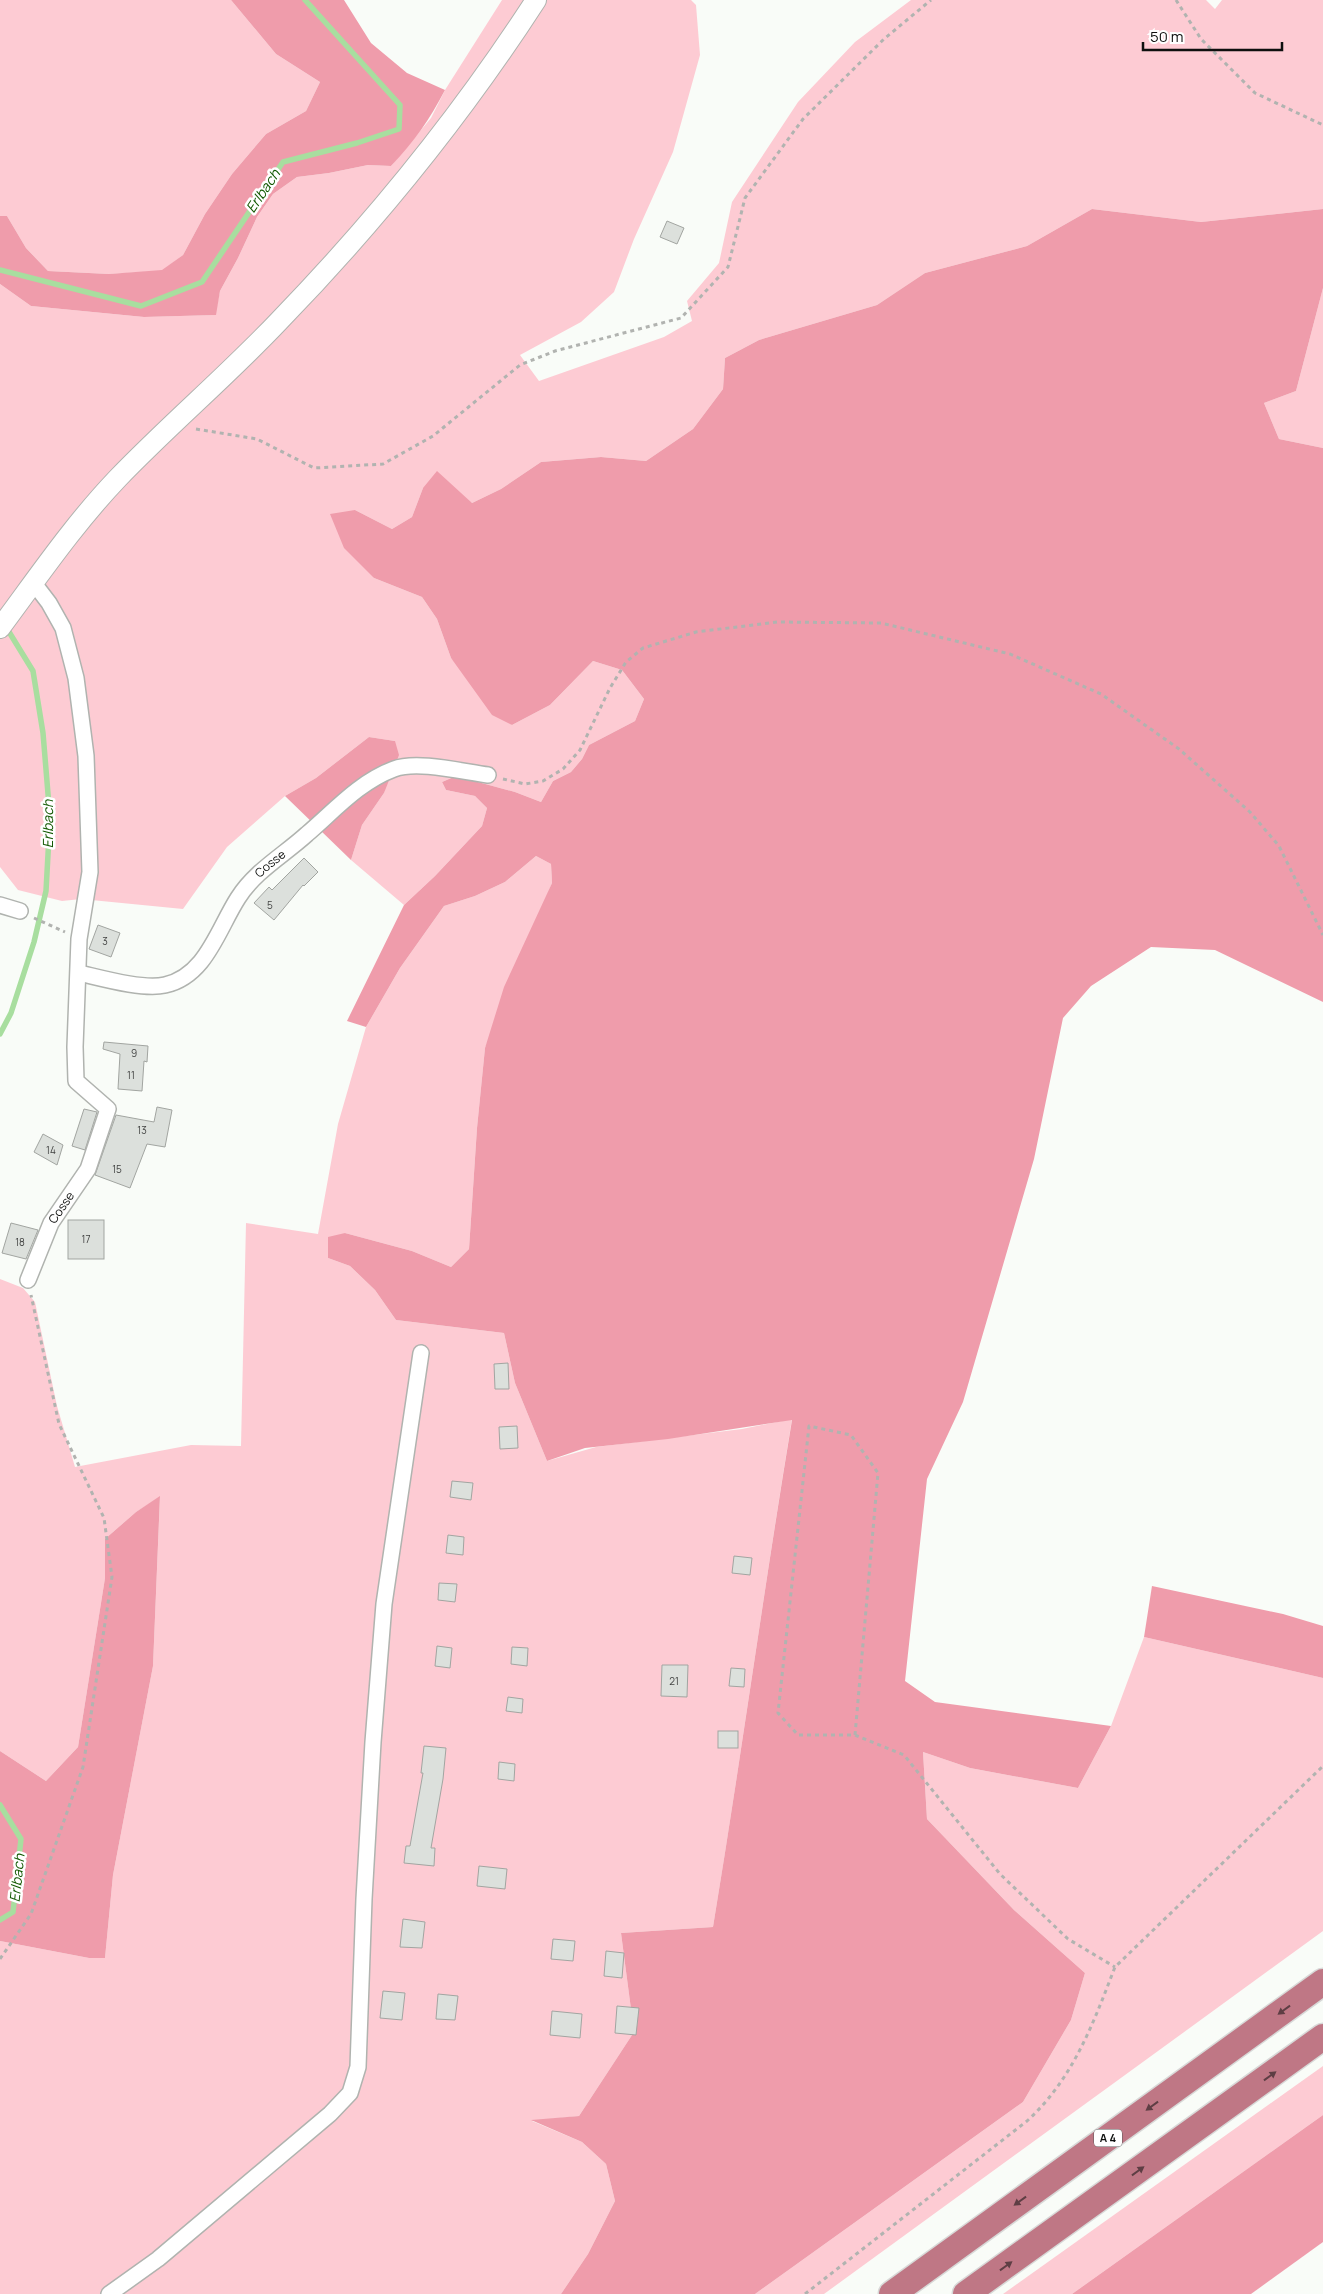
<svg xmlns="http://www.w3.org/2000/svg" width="1323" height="2294" viewBox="0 0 1323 2294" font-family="Manrope,sans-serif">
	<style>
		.green { fill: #fdcbd3 }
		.forest { fill: #ef9cab }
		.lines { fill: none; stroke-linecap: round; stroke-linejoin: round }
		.stream { stroke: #a8de9f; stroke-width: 5.5 }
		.building { fill: #dce0dc; stroke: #a2a5a1 }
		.street-casing { stroke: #b0b3af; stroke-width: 18 }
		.secondary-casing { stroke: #b0b3af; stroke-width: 22 }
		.highway-casing { stroke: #d8d9d8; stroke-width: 29 }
		.path { stroke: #b1b3b0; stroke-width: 3; stroke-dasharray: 4 4; stroke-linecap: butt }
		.street { stroke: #fff; stroke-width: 15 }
		.secondary { stroke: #fff; stroke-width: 20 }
		.highway { stroke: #bf7785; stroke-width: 26 }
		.oneway { fill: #5e3e44 }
		.labels { text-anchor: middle; stroke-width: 5; stroke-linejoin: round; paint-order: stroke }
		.number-label { font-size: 10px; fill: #424342 }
		.shield { fill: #fff; stroke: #565756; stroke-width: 1 }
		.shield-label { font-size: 11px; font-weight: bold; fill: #0e0f0e }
		.street-label { font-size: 12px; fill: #0e0f0e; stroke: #fff }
		.water-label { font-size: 14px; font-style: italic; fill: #115800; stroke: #fff }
	</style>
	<rect width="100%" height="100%" fill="#f9fcf8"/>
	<!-- green -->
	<g class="green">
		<path d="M0,0H231L276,54L320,82L306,111L266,134L232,174L205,214L183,255L162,271L109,274L48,271L26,248L7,216H0Z"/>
		<path d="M502,0H691L696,5L700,55L673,152L634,239L614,292L581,322L520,355L539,381L664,337L692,321L687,301L719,263L732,202L798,102L855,42L911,0H1206L1215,9L1222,0H1323V209L1201,222L1092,209L1027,246L925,273L877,305L759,340L725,358L723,389L693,429L646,461L601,457L541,462L501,489L472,503L423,488L412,517L392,529L355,510L374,578L422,597L437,619L451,658L512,725L550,705L593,661L622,670L644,699L635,721L589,745L582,759L571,772L553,781L541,802L515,792L456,776L442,782L446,790L475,796L487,808L482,826L435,876L404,905L351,860L362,825L384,793L395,741L369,737L316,778L285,796L227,847L183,909L81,899L62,901L18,890L0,867V284L31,306L144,317L215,315L220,291L238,258L257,217L273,194L297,177L329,173L368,165L391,166L431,118L445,90Z"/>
		<path d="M1323,288V448L1279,439L1264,403L1296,391Z"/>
		<path d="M536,856L551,864L552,883L485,1048L477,1128L469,1249L451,1267L412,1251L345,1233L328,1258L350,1266L375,1290L396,1320L504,1333L515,1383L547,1461L596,1447L742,1429L792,1419C764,1588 741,1758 713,1927L621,1933L634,2032L579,2116L532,2121L582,2142L606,2164L615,2201L588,2254L561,2294H0V1941L89,1958H105L113,1875L153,1666L160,1497L136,1512L105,1539V1578L78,1747L46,1781L0,1751V1279L23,1288L35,1302L57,1406L75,1467L191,1445L241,1446L246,1223L318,1234L338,1124L366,1027L400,968L444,906L475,896L505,882Z"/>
		<path d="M1144,1637L1323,1678V1931L824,2294H755L1023,2102L1071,2020L1085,1973L1014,1910L927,1819L923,1752L970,1768L1078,1788L1111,1726Z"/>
		<path d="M1323,2066V2115L1072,2294H1003Z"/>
	</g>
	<!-- forest -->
	<g class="forest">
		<path d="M231,0H344L371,43L407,73L445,90C430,119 414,142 391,166L368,165L329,173L297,177L273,194L257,217L238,258L220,291L216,315L144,317L31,306L0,284V216H7L26,248L48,271L109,274L162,270L183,255L205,214L232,174L266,134L306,111L320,82L276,54Z"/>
		<path d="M1092,209L1201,222L1323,209V288L1296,391L1264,403L1279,439L1323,448V1002L1215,950L1151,947L1091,986L1063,1018L1034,1159L963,1402L927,1479L905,1681L935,1702L1111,1726L1078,1788L970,1768L923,1752L927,1819L1014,1910L1085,1973L1071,2020L1023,2102L755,2294H561L588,2254L615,2201L606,2164L582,2142L531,2120L579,2116L634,2032L621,1933L713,1927C741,1758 764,1588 792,1420L668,1439L585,1448L547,1461L515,1383L504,1333L396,1320L375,1290L350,1266L328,1258V1237L345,1233L412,1251L451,1267L469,1249L477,1128L485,1048L504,987L552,883L551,864L536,856L505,882L475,896L444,906L400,968L366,1027L347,1021L404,905L435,876L482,826L487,808L475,796L446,790L442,782L456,776L515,792L541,802L553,781L571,772L582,759L589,745L635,721L644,699L622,670L593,661L550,705L512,725L492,715L451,658L437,619L422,597L374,578L344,548L330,514L355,510L392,529L412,517L423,488L437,471L472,503L501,489L541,462L601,457L646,461L693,429L723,389L725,358L759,340L877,305L925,273L1027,246Z"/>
		<path d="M369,737L395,741L399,755L384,793L362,825L351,860L285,796L316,778Z"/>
		<path d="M160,1496L153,1666L113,1875L105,1958H89L0,1941V1751L46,1781L78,1747L105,1578V1539L136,1512Z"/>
		<path d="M1152,1586L1283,1614L1323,1626V1678L1144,1637Z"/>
		<path d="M1323,2115V2242L1251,2294H1072Z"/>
	</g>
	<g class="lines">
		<!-- stream -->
		<g class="stream">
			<path d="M0,270L141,306L202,282L283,162L357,143L399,129L400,105L305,0"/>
			<path d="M0,1034L11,1013L34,942L46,891L50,818L43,733L33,671L6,627"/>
			<path d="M0,1805L21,1839L13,1912L0,1920"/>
		</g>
	</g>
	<!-- building -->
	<g class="building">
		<path d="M667,221L684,228L677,244L660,237Z"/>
		<path d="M304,858L318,872L304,886L303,885L274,920L254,903L269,887L272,890Z"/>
		<path d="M98,925L120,933L111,957L89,949Z"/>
		<path d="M104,1042L148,1046L147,1062L144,1061L142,1091L118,1089L120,1054L103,1049Z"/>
		<path d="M157,1107L172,1110L165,1147L147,1144L130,1188L95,1175L116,1115L154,1122Z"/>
		<path d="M84,1109L97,1112L85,1150L72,1146Z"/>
		<path d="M43,1134L63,1145L57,1165L34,1152Z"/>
		<rect x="68" y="1220" width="36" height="39"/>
		<path d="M11,1223L38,1230L26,1259L2,1253Z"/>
		<path d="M508,1363L509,1389H495L494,1364Z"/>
		<path d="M517,1426L518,1448L500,1449L499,1427Z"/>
		<path d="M452,1481L473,1483L471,1500L450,1497Z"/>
		<path d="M448,1535L464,1537L463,1555L446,1553Z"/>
		<path d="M734,1556L752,1558L750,1575L732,1573Z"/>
		<path d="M439,1583L457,1584L455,1602L438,1600Z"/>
		<path d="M437,1646L452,1648L450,1668L435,1666Z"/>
		<path d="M512,1647L528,1648L527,1666L511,1664Z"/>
		<path d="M662,1665H688L687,1697L661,1696Z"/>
		<path d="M731,1668L745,1669L744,1687L729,1686Z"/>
		<path d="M508,1697L523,1699L522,1713L506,1711Z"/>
		<rect x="718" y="1731" width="20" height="17"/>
		<path d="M424,1746L446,1748L443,1779L431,1848H435L434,1866L404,1863L406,1846H410L423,1773H421Z"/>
		<path d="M499,1762L515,1764L514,1781L498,1779Z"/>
		<path d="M479,1866L507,1869L505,1889L477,1886Z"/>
		<path d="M403,1919L425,1922L422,1948L400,1947Z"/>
		<path d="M553,1939L575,1941L573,1961L551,1959Z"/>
		<path d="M606,1951L624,1953L622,1978L604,1976Z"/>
		<path d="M383,1991L405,1993L402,2020L380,2018Z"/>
		<path d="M438,1994L458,1996L455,2020L436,2019Z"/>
		<path d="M617,2006L639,2008L636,2035L615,2033Z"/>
		<path d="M552,2011L582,2014L580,2038L550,2035Z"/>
	</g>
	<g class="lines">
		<defs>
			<g id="street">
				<path d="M0,905L20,911"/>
				<path id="s1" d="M79,973C101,978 143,990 165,985C206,976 218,929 238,898C255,871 284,855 307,834C334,811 359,782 394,769C417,760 464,772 488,775"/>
				<path id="s2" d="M28,1280L51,1223L88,1169L108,1109L76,1081L75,1047L79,939L90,872L86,756L76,678L63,628L49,603L33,582"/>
				<path d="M109,2294L158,2259L330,2114L350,2093L358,2067L364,1899L373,1742L384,1604L421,1353"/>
			</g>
			<path id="secondary" d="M0,628C38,577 74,524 118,478C170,424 228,375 279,321C375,222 461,116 536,0"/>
			<g id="highway">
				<path d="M892,2294L1323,1982"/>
				<path d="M966,2294L1323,2037"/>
			</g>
		</defs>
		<!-- street casing -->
		<use href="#street" class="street-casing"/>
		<!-- secondary casing -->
		<use href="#secondary" class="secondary-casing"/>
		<!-- highway casing -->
		<use href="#highway" class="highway-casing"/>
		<!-- path -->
		<g class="path">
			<path d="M1176,0L1201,39L1255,93L1323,125"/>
			<path d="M196,429L257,439L314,468L383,464L433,436L520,365L555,351L681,318L728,267L745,198L803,119L884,39L931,0"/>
			<path d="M503,779L525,784L543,781L563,769L580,750L610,688L626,662L643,648L696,632L777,622L881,623L1010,654L1101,694L1179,749L1250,812L1279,846L1323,935"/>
			<path d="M34,918L65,932"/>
			<path d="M855,1735L878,1473L851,1435L809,1426L778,1713L798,1735H855L904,1755L1000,1874L1068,1939L1115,1967"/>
			<path d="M0,1959L31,1914L83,1767L112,1577L104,1518L59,1424L31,1295"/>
			<path d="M805,2294L1027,2121C1073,2079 1093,2024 1115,1967L1323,1766"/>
		</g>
		<!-- street -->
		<use href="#street" class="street"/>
		<!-- secondary -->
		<use href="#secondary" class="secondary"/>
		<!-- highway -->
		<use href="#highway" class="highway"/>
	</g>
	<!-- one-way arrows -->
	<defs><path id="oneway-solid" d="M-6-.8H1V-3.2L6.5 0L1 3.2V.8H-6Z" transform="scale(1.25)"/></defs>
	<g class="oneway">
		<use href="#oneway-solid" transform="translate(1284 2010) rotate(144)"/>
		<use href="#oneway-solid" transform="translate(1270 2076) rotate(-36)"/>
		<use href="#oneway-solid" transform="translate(1152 2106) rotate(144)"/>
		<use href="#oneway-solid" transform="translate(1138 2171) rotate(-36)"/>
		<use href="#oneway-solid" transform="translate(1020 2201) rotate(144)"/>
		<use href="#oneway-solid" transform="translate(1006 2266) rotate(-36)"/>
	</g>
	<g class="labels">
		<!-- number labels -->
		<g class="number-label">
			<text x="270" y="909">5</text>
			<text x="105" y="945">3</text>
			<text x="134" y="1057">9</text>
			<text x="131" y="1079">11</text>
			<text x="142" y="1134">13</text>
			<text x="51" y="1154">14</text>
			<text x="117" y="1173">15</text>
			<text x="86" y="1243">17</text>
			<text x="20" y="1246">18</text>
			<text x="674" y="1685">21</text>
		</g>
		<!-- shield labels -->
		<rect class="shield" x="1094" y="2129.5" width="28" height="17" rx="4"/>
		<g class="shield-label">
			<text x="1108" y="2142">A 4</text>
		</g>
		<!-- street labels -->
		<g class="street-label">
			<text dy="4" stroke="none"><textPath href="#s1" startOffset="252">Cosse</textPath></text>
			<text dy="4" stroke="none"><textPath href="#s2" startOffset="80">Cosse</textPath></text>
		</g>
		<!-- water labels -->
		<g class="water-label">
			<text transform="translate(263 191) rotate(-56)" y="5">Erlbach</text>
			<text transform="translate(48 824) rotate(-90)" y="5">Erlbach</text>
			<text transform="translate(17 1878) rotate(-84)" y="5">Erlbach</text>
		</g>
	</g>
	<!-- scale -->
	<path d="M1143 42v8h139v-8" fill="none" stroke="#0e0f0e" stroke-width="2.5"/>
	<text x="1150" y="42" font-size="15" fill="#0e0f0e" stroke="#ffffff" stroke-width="4" paint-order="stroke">50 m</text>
</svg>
